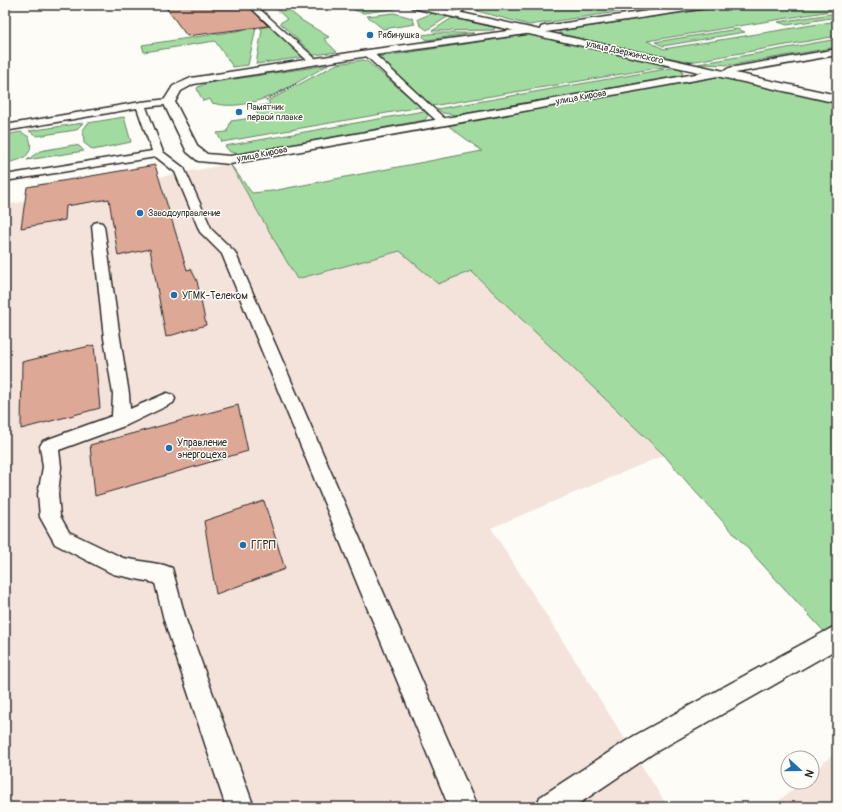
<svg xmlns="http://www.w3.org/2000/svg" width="842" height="812" viewBox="0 0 842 812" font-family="Pangolin,sans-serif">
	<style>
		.built { fill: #f4e3da }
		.green { fill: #a2dba0; stroke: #668366 }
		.building { fill: #dea896; stroke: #2b2b2b }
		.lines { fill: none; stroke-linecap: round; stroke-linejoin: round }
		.lane-casing { stroke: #2b2b2b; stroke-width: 3 }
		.street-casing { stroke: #2b2b2b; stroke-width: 3 }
		.secondary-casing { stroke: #2b2b2b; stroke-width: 3 }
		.path { stroke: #2b2b2b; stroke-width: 1.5; stroke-dasharray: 1.5 1.5; stroke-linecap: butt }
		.lane { fill: #fdfcf7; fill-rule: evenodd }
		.street { fill: #fdfcf7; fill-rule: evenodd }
		.secondary { fill: #fdfcf7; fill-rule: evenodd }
		.poi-dot { fill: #1f6fb2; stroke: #fdfcf7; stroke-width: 1.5 }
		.labels { text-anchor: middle; stroke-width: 3; stroke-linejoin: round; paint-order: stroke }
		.far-poi-label { font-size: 9px; fill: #2b2b2b; stroke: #fdfcf7; text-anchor: start }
		.far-street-label { font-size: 9px; fill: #2b2b2b; stroke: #fdfcf7 }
		.poi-label { font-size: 10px; fill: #2b2b2b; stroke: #fdfcf7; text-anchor: start }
		.near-poi-label { font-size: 12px; fill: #2b2b2b; stroke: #fdfcf7; text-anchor: start }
	</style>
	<rect width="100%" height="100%" fill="#fdfcf7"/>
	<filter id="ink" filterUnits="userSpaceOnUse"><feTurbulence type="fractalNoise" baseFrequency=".025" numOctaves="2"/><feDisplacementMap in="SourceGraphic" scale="8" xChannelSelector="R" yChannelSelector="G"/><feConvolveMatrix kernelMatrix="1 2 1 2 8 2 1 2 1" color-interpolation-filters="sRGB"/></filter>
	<g filter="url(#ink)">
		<!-- built -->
		<g class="built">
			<path d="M230,164L297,279L401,251L438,284L471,271L664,455L491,528L668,807H5V205Z"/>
			<path d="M837,751V807H772L801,782H812V773Z"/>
		</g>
		<!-- green -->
		<g class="green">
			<path d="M272,5H297L304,8L290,11L301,20L329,37L324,39L337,52L314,55L280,23L287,19Z"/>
			<path d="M339,5H401L395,9L363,13Z"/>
			<path d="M494,5H665L529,25L477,11Z"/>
			<path d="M732,5H837V10L647,41L664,49L837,21V36L690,62L559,34V31Z"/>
			<path d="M394,13L412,18L415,24L383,29L367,16Z"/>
			<path d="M433,13L449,16L427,30L420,25L418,19Z"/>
			<path d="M837,13V17L787,25L778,22Z"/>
			<path d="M452,18L491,26L495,27L494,30L432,31Z"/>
			<path d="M270,26L304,57L256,64L262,30L260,28Z"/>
			<path d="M256,28L248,65L233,67L215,41L144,52L142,45Z"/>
			<path d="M737,29L745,32L663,46L655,42Z"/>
			<path d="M438,33H474L427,40L421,35Z"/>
			<path d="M532,34L669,66L432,106L378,57Z"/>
			<path d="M837,39V47L732,65L698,64Z"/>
			<path d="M363,60L368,62L421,107L222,142L217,133L227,132L231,121L259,117L254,107L270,104L268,101L337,64Z"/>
			<path d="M328,65C293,84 253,114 212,103L210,99L203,101L197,89L198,87L208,83Z"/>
			<path d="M677,67L683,71L682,75L675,77L456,115L443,113L437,109Z"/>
			<path d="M718,73L837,99V636L831,639L692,488L664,455L471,271L438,284L400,251L297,279L230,164L252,193L272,191L482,151L442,121Z"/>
			<path d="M424,111L428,115L425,120L240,154L230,152L225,146Z"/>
			<path d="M124,117L131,142L93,150L84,143L83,130L88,123Z"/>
			<path d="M83,123L76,130L37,136L29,131Z"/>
			<path d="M21,132L29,137C36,156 20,161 5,163V135Z"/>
			<path d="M73,145L79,146L84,151L27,160L40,151Z"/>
		</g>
		<!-- building -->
		<g class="building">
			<path d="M164,5H247L268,26L187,36Z"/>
			<path d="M155,165L187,270L191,269L197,281L206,325L166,337L150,249L118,256L109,199L66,206L65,220L21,228L27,187Z"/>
			<path d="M94,345L100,408L21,429L22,362Z"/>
			<path d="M238,405L248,451L95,496L90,445Z"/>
			<path d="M264,501L285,569L216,594L204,521Z"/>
		</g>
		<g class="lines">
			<defs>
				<g id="lane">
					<path d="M248,5H255L317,60L318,62L317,64H311Z"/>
					<path d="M464,5H471L457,15H453V13Z"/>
					<path d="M365,51H371L445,119L447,121L445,123H439L365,55Z"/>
					<path d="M169,99L174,102L172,104L146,107L163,152L184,168L212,230L235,252L477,807H449L222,254L200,232L175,172L156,157L5,181V175L152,151L137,108L5,131V125L141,102Z"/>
					<path d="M98,222L102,223L104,226L120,338L129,394L130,409L167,393L173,395L175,399L173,403L127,425L59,450L61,467L58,494L60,516L69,532L123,558L164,565L172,568L186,620L254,807H226L164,620L155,583L113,574L55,544L40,517L38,494L43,467L40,446L43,441L112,416L113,394L104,338L92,226L94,223Z"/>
					<path d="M837,625V649L652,754L574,807H536L540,797L634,736Z"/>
				</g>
				<path id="street" d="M530,28L535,31L533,33L368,56L194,84L181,91L175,102L198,147L207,154L230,156L718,70L724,73L718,76L230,164L198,161L187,152L163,102L173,86L191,78L368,50Z"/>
				<path id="secondary" d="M409,5H425L540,30L541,27L544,26L689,5H711L707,8L546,32L724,71L729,68L837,49V55L735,73L837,95V103L413,8Z"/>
			</defs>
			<!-- lane casing -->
			<use href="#lane" class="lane-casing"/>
			<!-- street casing -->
			<use href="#street" class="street-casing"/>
			<!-- secondary casing -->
			<use href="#secondary" class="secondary-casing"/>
			<!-- path -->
			<path class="path" d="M266,100L296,84"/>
			<!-- lane -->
			<use href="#lane" class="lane"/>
			<!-- street -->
			<use href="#street" class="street"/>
			<!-- secondary -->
			<use href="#secondary" class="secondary"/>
		</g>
	</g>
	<!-- markers -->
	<g class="poi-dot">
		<circle cx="370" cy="35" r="4"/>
		<circle cx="239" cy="112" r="4"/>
		<circle cx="140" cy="213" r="4"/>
		<circle cx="174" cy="295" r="4"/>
		<circle cx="169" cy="448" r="4"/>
		<circle cx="243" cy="545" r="4"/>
	</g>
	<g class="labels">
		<!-- far-poi labels -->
		<g class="far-poi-label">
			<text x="378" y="38">Рябинушка</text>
			<text x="247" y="110">Памятник<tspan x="247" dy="10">первой плавке</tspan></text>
			<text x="148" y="216">Заводоуправление</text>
		</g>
		<!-- far-street labels -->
		<g class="far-street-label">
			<text transform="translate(625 52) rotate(13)" y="3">улица Дзержинского</text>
			<text transform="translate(581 97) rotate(-10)" y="3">улица Кирова</text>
			<text transform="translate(262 154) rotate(-11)" y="3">улица Кирова</text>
		</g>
		<!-- poi labels -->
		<g class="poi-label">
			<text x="182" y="299">УГМК-Телеком</text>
			<text x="177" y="446">Управление<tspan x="177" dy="12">энергоцеха</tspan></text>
		</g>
		<!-- near-poi labels -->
		<g class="near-poi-label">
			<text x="251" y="549">ГГРП</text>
		</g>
	</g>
	<!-- margin -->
	<rect width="842" height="812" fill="none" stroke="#fdfcf7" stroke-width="20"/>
	<rect x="10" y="10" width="822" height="792" fill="none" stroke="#2b2b2b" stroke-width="1.5" filter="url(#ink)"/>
	<!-- north arrow -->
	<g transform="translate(800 770) rotate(111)"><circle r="19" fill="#fdfcf7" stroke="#a9a8a5"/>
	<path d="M0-3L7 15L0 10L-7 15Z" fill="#1f6fb2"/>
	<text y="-6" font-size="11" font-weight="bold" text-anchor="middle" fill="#2b2b2b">N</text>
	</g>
</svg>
